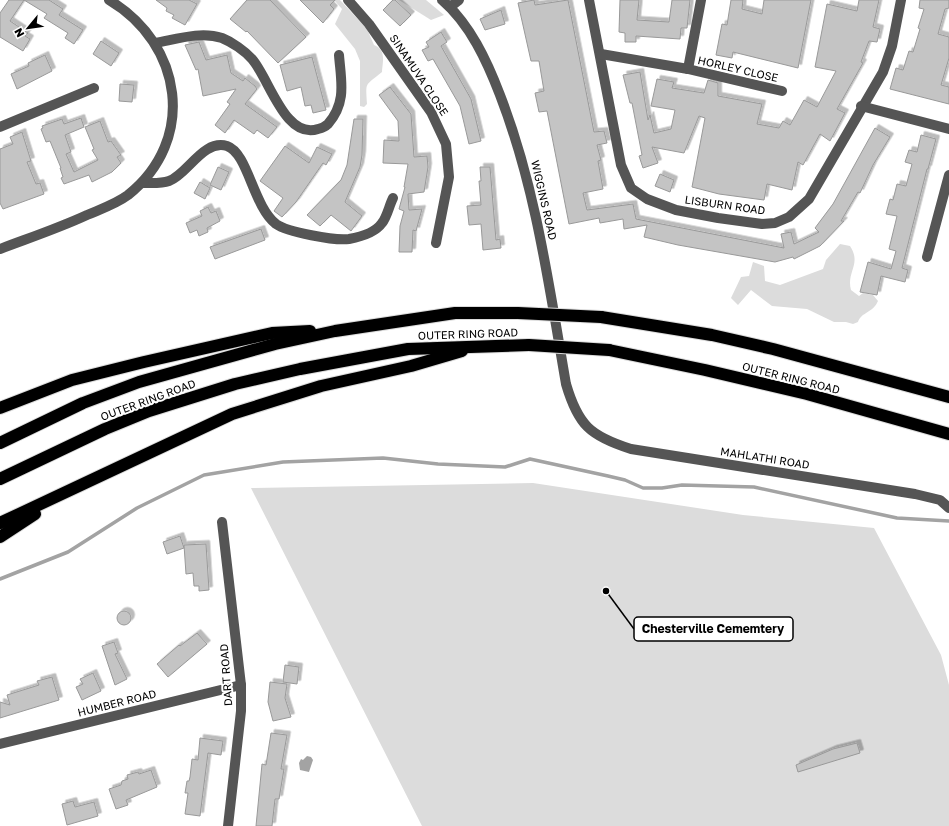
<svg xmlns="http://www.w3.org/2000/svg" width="949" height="826" viewBox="0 0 949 826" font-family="'Golos Text',sans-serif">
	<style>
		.green { fill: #dcdcdc }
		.water { fill: #a3a3a3 }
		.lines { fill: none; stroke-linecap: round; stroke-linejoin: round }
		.stream { stroke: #a3a3a3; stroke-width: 3.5 }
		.building { fill: #c4c4c4; stroke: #999; filter: url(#shadow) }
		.highway-casing { stroke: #dbdbdb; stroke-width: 14 }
		.minor { stroke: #555; stroke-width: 10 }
		.highway { stroke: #000; stroke-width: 12 }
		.highway-bridge-casing { stroke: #dbdbdb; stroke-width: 14; stroke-linecap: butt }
		.highway-bridge { stroke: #000; stroke-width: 12 }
		.labels { text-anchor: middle; stroke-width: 4; stroke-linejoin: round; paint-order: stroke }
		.street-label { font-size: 11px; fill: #000; stroke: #fff }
		.leader { fill: none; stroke: #000; stroke-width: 1.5 }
		.callout-dot { fill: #000; stroke: #fff; stroke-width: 1.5 }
		.callout { fill: #fff; stroke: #000; stroke-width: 1.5 }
		.callout-label { font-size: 12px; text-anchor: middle; font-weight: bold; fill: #000 }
	</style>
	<defs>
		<filter id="shadow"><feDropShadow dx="3.5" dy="-3.5" stdDeviation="0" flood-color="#0004"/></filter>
	</defs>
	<rect width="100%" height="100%" fill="#fff"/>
	<!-- green -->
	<g class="green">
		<path d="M334,0H340L367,29L374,45C386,50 383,60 382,72C364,87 366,81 367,104L364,107L360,106V61L355,49L335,24L342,9Z"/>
		<path d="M399,0H426L444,15L431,20Z"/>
		<path d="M840,244L850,246C862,264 846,272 851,290L859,296L863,293L873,295L878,301C873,313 861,312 858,322L853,324L846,322H834L807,309L772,306L751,290L738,305L731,298L741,277L749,276L753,262L764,266L765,281L780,285L823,269L826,260Z"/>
		<path d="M533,483L743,515L874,528L941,655L949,685V826H422L251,488Z"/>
	</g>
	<!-- water -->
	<path class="water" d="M307,756L311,757L313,760L309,772L300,770L299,763L301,759L303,760Z"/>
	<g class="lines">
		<!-- stream -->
		<path class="stream" d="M0,579L68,552L137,508L204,475L283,462L383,458L438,464L505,467L530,459L608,476L625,480L643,488H662L682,485L754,487L897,518L949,521"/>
	</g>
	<!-- building -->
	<g class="building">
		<path d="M9,0H49L63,9L59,15L83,30L74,44L65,38L68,33L44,18L47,14L24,0L10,21L28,33L25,36L30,39L23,51L0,37V13Z"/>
		<path d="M156,0H189L197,4L185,25L172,18L174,15L166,11L167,8Z"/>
		<path d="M247,0H270L306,37L278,63L247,31L246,32L230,19Z"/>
		<path d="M300,0H335L330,5L334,9L323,23Z"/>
		<path d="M393,0H395L411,15L400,26L383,10Z"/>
		<path d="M534,0L535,5L568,0L594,132L604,131L607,143L597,145L601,160L598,161L603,189L583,193L587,210L633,204L636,219L784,248L781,234L791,232L794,244L819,232L815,228L833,204L875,128L890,137L873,165L860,193L858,192L841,221H844L820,246L794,259L793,257L775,262L678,245L644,237L647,225L624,229L623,219L600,223L599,218L569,224L547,111L539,112L535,93L544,91L539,61H531L518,3Z"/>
		<path d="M620,0H639L637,20L669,22L672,0H690L687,28H681L680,39L636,36V42H625V33L619,32Z"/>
		<path d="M731,0H743L742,9L762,14L764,0H811L798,68L733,52L732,58L716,55L722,24L727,25Z"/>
		<path d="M859,0H879L873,27L880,29L877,42L869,41L861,62L863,63L837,109L845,113L830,141L820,134L803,165L798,162L792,190L767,184L764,200L719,194L692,187L705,118L699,116L684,153L652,147L658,163L643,168L639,156L642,155L632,103H630L623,75L640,72L648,120L650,115L654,133L671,129L675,110L651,106L657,79L674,82L672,88L704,93L708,80L718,83V96L762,104L757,124L779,128L783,121L790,125L804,100L817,107L836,71L815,67L827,4L857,11Z"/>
		<path d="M920,0H949V8L945,9L938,34L949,37V58L941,85L949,87V104L890,89L896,68L903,70L909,51L913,52L920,29L918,28L924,9L919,8Z"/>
		<path d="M501,10L505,24L485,30L480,19Z"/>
		<path d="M441,32L447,42L441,46L471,99L481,141L469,144L460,106L433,59L428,61L422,50L429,47L426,42Z"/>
		<path d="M101,41L119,53L111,66L93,54Z"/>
		<path d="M199,42L206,60L227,55L231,73L243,81L245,78L255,86L257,89L245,104L277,127L268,138L257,130L254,134L234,120L225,133L215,125L230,104L227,102L236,89L203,96L198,69L196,70L185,45Z"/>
		<path d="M45,55L52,71L17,89L11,74L29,66L28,63Z"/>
		<path d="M312,57L326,110L313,113L311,105L305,106L301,87L287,91L280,65Z"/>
		<path d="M120,84L134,85L132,102L119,101Z"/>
		<path d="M390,87L411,114L414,157L427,156L428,167L424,192L408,194L409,210L422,209L416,231L413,230L412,252H399L400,226L404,211L399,209L405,187H404L408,164L383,163L384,140L399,141L398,121L379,95Z"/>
		<path d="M81,118L84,127L65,135L71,152L66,154L74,172L98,160L92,150L94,149L85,127L100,121L108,142L111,141L121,155L117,157L121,163L112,172L92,182L89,175L64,184L61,178L63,177L60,168H61L50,141L46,142L41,129L43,128L42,126L62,119L64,124Z"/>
		<path d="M354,119H363L362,155L360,167L345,202L362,216L351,231L331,215L320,226L307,215L341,180L347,165Z"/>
		<path d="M22,132L31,161L27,162L36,184L40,183L44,194L3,209L0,203V149L13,144L10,137Z"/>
		<path d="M921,135L936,139L928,169H927L902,268L908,270L905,282L881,276L877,295L860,292L868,262L891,269L896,251L889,249L897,216L886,214L890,199L893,200L897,184L906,186L912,164L905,162L909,150L917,152Z"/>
		<path d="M285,146L309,163L317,147L332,154L326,165L323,163L296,202L282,217L274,211L283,198L260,181Z"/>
		<path d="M218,167L229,172L221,190L210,185Z"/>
		<path d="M480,167H490L496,240L500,239L501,248L483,250L481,224L469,225L467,206L481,205L479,181H481Z"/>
		<path d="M660,174L674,180L670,192L655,186Z"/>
		<path d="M200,182L210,188L205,199L194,193Z"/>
		<path d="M208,207L211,213L216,211L220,221L207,228L208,232L199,236L197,230L190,233L186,223L202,216L200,211Z"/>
		<path d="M261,229L265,240L215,259L210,247Z"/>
		<path d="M180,536L184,548L167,554L163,542Z"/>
		<path d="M206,544L209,590L199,591V586H194L193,573L186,574L184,545Z"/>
		<circle cx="124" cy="618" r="7"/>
		<path d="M197,633L207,644L168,677L157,664L179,645L180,646Z"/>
		<path d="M114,642L118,653L115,654L127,679L115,685L102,646Z"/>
		<path d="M285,665L299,667L297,684L283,682Z"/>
		<path d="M93,673L101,691L82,700L76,687L83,684L80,679Z"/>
		<path d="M52,677L59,700L0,718V702L10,705L7,695L39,685L37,681Z"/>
		<path d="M270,682L287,684L285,698L291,717L273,721L268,702Z"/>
		<path d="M271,733L287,735L281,769H284L279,799H275L272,826H256L262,764L266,765Z"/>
		<path d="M200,738L223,741L221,755L208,753L200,816L185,814L188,793H185L187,781H189L190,777L192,759L198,760Z"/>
		<path d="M857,743L860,753L798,772L796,765L833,749Z"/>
		<path d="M151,770L157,787L126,800L128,805L116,809L109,789L121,785L122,781L128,779L127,775L138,772L139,774Z"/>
		<path d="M73,801L75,807L94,802L98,816L67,825L62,804Z"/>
	</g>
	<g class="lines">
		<defs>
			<g id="highway">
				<path d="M601,317L712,335L773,349L949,397"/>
				<path d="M609,350L705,370L807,394L949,434"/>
				<path d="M0,408L72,380L144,362L272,333L310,331"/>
				<path d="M0,443L83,403L139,382L275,344L335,331L455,313H518"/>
				<path d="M0,479L105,429L149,411L235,384L300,369L408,349L529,345"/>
				<path d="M0,523L232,414L321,386L411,366L462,351"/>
				<path d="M0,537L35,514"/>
			</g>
		</defs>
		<!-- highway casing -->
		<use href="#highway" class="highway-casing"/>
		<!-- minor -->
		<g class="minor">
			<path d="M348,0L369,24L431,112L446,144L449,177L436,243"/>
			<path d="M442,0C470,24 487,61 500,95C536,188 549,286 566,384C578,425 590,436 631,449L915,494L940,500L949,508"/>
			<path d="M589,0L621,165L631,188L647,199L676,210L718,218L762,224L775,223L789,217L809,199L883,72L892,46L901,0"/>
			<path d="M450,7L459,0"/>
			<path d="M156,43C177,39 201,31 222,38C232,42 245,51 252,59C269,78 285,140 318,129C322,128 325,127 328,124C347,102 341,81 339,55"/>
			<path d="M601,54L688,69L782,91"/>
			<path d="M688,69L701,0"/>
			<path d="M861,106L949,129"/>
			<path d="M0,127L94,88"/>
			<path d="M142,183C150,183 161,184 169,181C188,174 203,139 227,146C248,153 253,206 276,224C287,232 335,241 349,239C360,237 375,233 382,223C387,217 389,206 393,198"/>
			<path d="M0,249C29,238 59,228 87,215C101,209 116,204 128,195C197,140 183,44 109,0"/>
			<path d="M927,257L949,175"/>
			<path d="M222,522L241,685V711L228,826"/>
			<path d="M0,744L241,685"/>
		</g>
		<!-- highway -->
		<use href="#highway" class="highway"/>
		<defs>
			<g id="highway-bridge">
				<path d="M518,313L601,317"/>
				<path d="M529,345L609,350"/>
			</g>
		</defs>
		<!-- highway-bridge casing -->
		<use href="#highway-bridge" class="highway-bridge-casing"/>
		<!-- highway-bridge -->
		<use href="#highway-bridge" class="highway-bridge"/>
	</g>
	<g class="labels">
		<!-- street labels -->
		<g class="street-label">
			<text transform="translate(738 69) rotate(13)" y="4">HORLEY CLOSE</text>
			<text transform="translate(419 75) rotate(56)" y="4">SINAMUVA CLOSE</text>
			<text transform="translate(544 200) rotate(77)" y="4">WIGGINS ROAD</text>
			<text transform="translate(725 205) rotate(8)" y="4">LISBURN ROAD</text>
			<text transform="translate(468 334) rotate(-2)" y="4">OUTER RING ROAD</text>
			<text transform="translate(791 378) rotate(14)" y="4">OUTER RING ROAD</text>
			<text transform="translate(148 400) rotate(-20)" y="4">OUTER RING ROAD</text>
			<text transform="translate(765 458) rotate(9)" y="4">MAHLATHI ROAD</text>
			<text transform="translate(226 675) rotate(-94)" y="4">DART ROAD</text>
			<text transform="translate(117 703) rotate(-14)" y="4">HUMBER ROAD</text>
		</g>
	</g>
	<!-- callouts -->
	<path class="leader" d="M606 591L634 629"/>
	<circle class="callout-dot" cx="606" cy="591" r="4"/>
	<rect class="callout" x="634" y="617" width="159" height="24" rx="4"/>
	<g class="callout-label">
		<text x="713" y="633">Chesterville Cememtery</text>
	</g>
	<!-- north arrow -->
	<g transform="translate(28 28) rotate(241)" stroke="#ffffff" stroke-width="3" paint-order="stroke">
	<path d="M0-3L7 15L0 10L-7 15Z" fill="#000000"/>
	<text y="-6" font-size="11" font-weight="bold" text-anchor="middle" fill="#000000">N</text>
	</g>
</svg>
